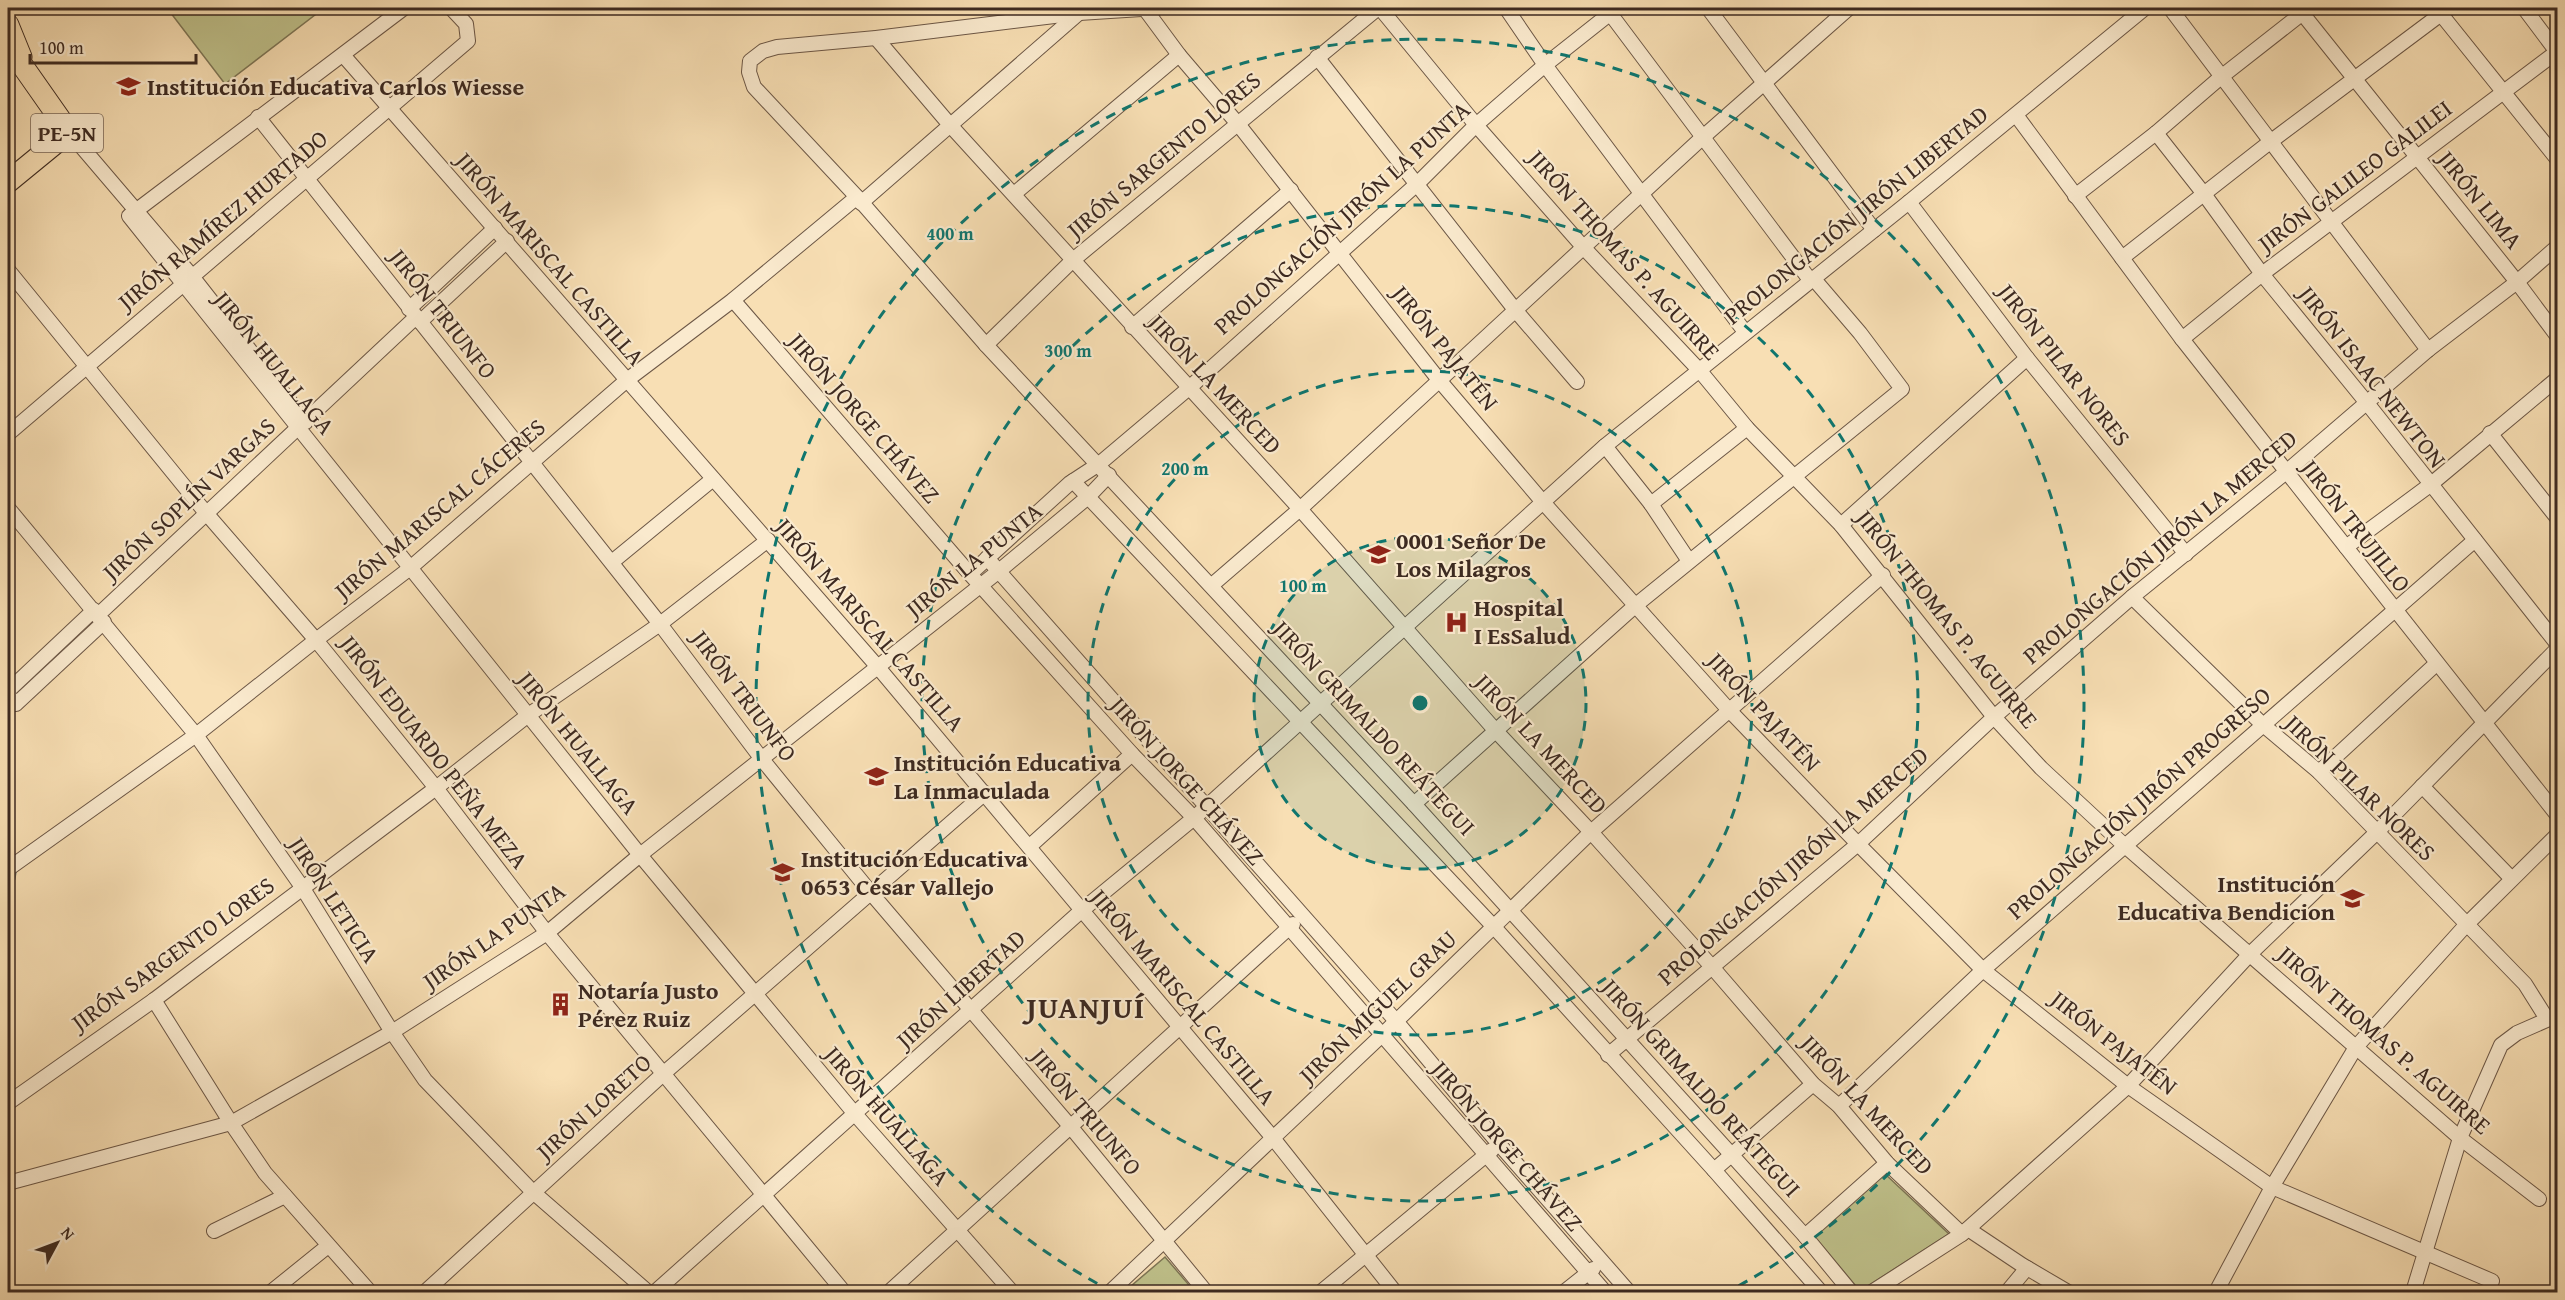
<svg xmlns="http://www.w3.org/2000/svg" width="2565" height="1300" viewBox="0 0 2565 1300" font-family="'Gentium Book Plus',serif">
	<style>
		.green { fill: #bfc18b; stroke: #7e7656; stroke-width: 1.5 }
		.lines { fill: none; stroke-linecap: round; stroke-linejoin: round }
		.stream { stroke: #78817a; stroke-width: 3 }
		.minor-casing { stroke: #6c5746; stroke-width: 16 }
		.highway-casing { stroke: #3d2a21; stroke-width: 23 }
		.minor { stroke: #faeace; stroke-width: 14 }
		.highway { stroke: #f8dfb4; stroke-width: 21 }
		.ring { fill: none; stroke: #0f766e; stroke-width: 3; stroke-dasharray: 10 8 }
		.labels { text-anchor: middle; stroke-width: 4.5; stroke-linejoin: round; paint-order: stroke }
		.shield { fill: #faeace; stroke: #766455; stroke-width: 1.5 }
		.shield-label { font-size: 22px; font-weight: bold; fill: #3d2a21 }
		.poi-label { font-size: 24px; font-weight: bold; fill: #3d2a21; stroke: #faeace; text-anchor: start }
		.street-label { font-size: 24px; fill: #3d2a21; stroke: #faeace }
		.district-label { font-size: 30px; font-weight: bold; letter-spacing: 1.5px; fill: #3d2a21; stroke: #faeace }
		.centre { fill: #0f766e; stroke: #faeace; stroke-width: 3 }
		.ring-label { font-size: 18px; text-anchor: middle; font-weight: bold; fill: #0f766e; stroke: #faeace; stroke-width: 4.5; stroke-linejoin: round; paint-order: stroke }
	</style>
	<rect width="100%" height="100%" fill="#f8dfb4"/>
	<filter id="stains"><feTurbulence type="fractalNoise" baseFrequency=".00333" numOctaves="4"/><feColorMatrix values="0 0 0 0 .2 0 0 0 0 .09 0 0 0 0 .02 0 0 0 .5 -.17"/></filter>
	<radialGradient id="worn" r=".72"><stop offset=".6" stop-color="#630" stop-opacity="0"/><stop offset="1" stop-color="#630" stop-opacity=".3"/></radialGradient>
	<!-- green -->
	<g class="green">
		<path d="M167,8H324L225,84Z"/>
		<path d="M1884,1173L1949,1234L1860,1291L1814,1236Z"/>
		<path d="M1165,1257L1195,1292H1124Z"/>
	</g>
	<g class="lines">
		<!-- stream -->
		<path class="stream" d="M8,891L14,879L16,868"/>
		<defs>
			<g id="minor">
				<path d="M404,8L129,216L640,855L855,1114L1012,1292"/>
				<path d="M1157,8L1079,13L876,38L777,47L763,51L750,61L749,72L754,87L857,197L986,345L1414,804L1805,1236L1851,1292"/>
				<path d="M1380,8L1476,125L1585,249L1700,371L1747,428L1841,525L1994,717L2041,768L2124,845L2460,1138L2539,1199"/>
				<path d="M1506,8L1545,65L1745,332"/>
				<path d="M1606,8L1810,280"/>
				<path d="M1708,8L1874,230"/>
				<path d="M2170,8L2428,350"/>
				<path d="M2298,8L2517,282L2558,337"/>
				<path d="M2436,8L2558,160"/>
				<path d="M2524,8L2557,52"/>
				<path d="M1145,9L1179,55L1238,124L1439,380L1542,501L1728,709L1858,844L1983,970L2128,1086L2272,1187L2492,1281"/>
				<path d="M876,38L950,125L1300,509L1495,730L1591,832L1713,968L1813,1084L1839,1106L1887,1163L1962,1234"/>
				<path d="M343,55L877,666L1273,1138L1395,1292"/>
				<path d="M1317,57L1516,311L1577,382"/>
				<path d="M2016,115L2182,339L2558,816"/>
				<path d="M258,117L660,624L761,758L871,893L1070,1126L1206,1292"/>
				<path d="M69,132L191,275L306,422"/>
				<path d="M2156,133L2204,194L2262,274L2367,403L2558,645"/>
				<path d="M1014,194L1179,55"/>
				<path d="M2075,196L2156,133L2221,77L2309,8"/>
				<path d="M1909,202L2027,358L2186,554"/>
				<path d="M861,203L1079,13"/>
				<path d="M2122,258L2270,142L2449,8"/>
				<path d="M8,270L206,513L316,640L436,788L547,933L844,1292"/>
				<path d="M733,300L970,574L1132,754L1194,818L1605,1292"/>
				<path d="M409,309L495,228"/>
				<path d="M420,322L507,241"/>
				<path d="M1132,327L1291,190"/>
				<path d="M2182,339L2262,274L2558,51"/>
				<path d="M986,345L1073,260L1378,8"/>
				<path d="M2490,433L2558,519"/>
				<path d="M8,434L468,41L466,24L451,8"/>
				<path d="M1605,446L1651,504L1689,561"/>
				<path d="M1073,481L1494,927L1714,1170L1821,1292"/>
				<path d="M1651,504L1747,428"/>
				<path d="M8,508L196,735L302,887L392,1032L425,1080L533,1192L648,1292"/>
				<path d="M1841,525L2027,358"/>
				<path d="M2346,547L2430,485L2558,378"/>
				<path d="M987,558L1396,1021L1499,1144L1629,1292"/>
				<path d="M612,562L713,479"/>
				<path d="M970,574L1070,483L1099,464L1189,388L1418,183L1476,125L1545,65L1617,8"/>
				<path d="M1212,585L1300,509L1703,137L1849,8"/>
				<path d="M2132,597L2262,724L2319,772L2525,984L2547,1019"/>
				<path d="M98,615L416,317"/>
				<path d="M8,691L94,610"/>
				<path d="M8,695L16,704L104,622"/>
				<path d="M2319,772L2436,664"/>
				<path d="M2422,786L2511,878"/>
				<path d="M1414,804L1636,605L1902,389L1860,333L1813,278"/>
				<path d="M1030,846L1132,754"/>
				<path d="M8,869L196,735L316,640L409,569L627,380L733,300L857,197"/>
				<path d="M154,1000L231,1123L265,1173L370,1292"/>
				<path d="M1608,1055L1858,844L1994,717L2132,597L2286,472L2428,350L2517,282L2558,246"/>
				<path d="M8,1103L154,1000L436,788L527,716L660,624L768,540"/>
				<path d="M1839,1106L1983,970L2475,540"/>
				<path d="M1714,1170L1813,1084"/>
				<path d="M8,1183L231,1123L392,1032L547,933L640,855L999,571L1088,497L1109,475"/>
				<path d="M1968,1229L2022,1265L2068,1292"/>
				<path d="M214,1231L285,1196"/>
				<path d="M1805,1236L1887,1163"/>
				<path d="M271,1292L328,1246"/>
				<path d="M425,1292L663,1074L985,793"/>
				<path d="M655,1292L1081,911L1194,818L1605,446L1909,202L2145,8"/>
				<path d="M889,1292L1293,924"/>
				<path d="M1110,1292L1381,1036L1591,832L1883,575"/>
				<path d="M1321,1292L1492,1150"/>
				<path d="M1564,1292L1593,1269"/>
				<path d="M1872,1292L1962,1234L2128,1086L2250,954L2377,832L2558,648"/>
				<path d="M2007,1292L2027,1268"/>
				<path d="M2216,1292L2272,1187L2356,1047L2466,925L2558,834"/>
				<path d="M2413,1292L2460,1138L2501,1045L2517,1033L2558,1015"/>
			</g>
			<g id="highway">
				<path d="M8,25L21,57"/>
				<path d="M8,45L69,132L8,182"/>
			</g>
		</defs>
		<!-- minor casing -->
		<use href="#minor" class="minor-casing"/>
		<!-- highway casing -->
		<use href="#highway" class="highway-casing"/>
		<!-- minor -->
		<use href="#minor" class="minor"/>
		<!-- highway -->
		<use href="#highway" class="highway"/>
	</g>
	<!-- distance rings -->
	<circle cx="1420" cy="703" r="166" fill="#0f766e" fill-opacity=".12"/>
	<g class="ring">
		<circle cx="1420" cy="703" r="166"/>
		<circle cx="1420" cy="703" r="332"/>
		<circle cx="1420" cy="703" r="498"/>
		<path d="M1113 1292A664 664 0 1 1 1727 1292"/>
	</g>
	<!-- icons -->
	<defs>
		<symbol id="school-bare" viewBox="-9 -9 18 18"><path d="M0-5L7-2L0 1L-7-2ZM-4 1L0 2.5L4 1V4Q0 6-4 4Z" fill="#8f2418" stroke="#faeace" stroke-width="2.5" paint-order="stroke"/></symbol>
		<symbol id="hospital-bare" viewBox="-9 -9 18 18"><path d="M-5-5h3v3.5h4V-5h3V5h-3V1.5h-4V5h-3Z" fill="#8f2418" stroke="#faeace" stroke-width="2.5" paint-order="stroke"/></symbol>
		<symbol id="building-bare" viewBox="-9 -9 18 18"><path d="M-4-6H4V6H1V3H-1V6H-4ZM-2.5-4.3h1.7v1.8h-1.7ZM.8-4.3h1.7v1.8H.8ZM-2.5-1h1.7V.8h-1.7ZM.8-1h1.7V.8H.8Z" fill="#8f2418" stroke="#faeace" stroke-width="2.5" paint-order="stroke"/></symbol>
	</defs>
	<g fill-rule="evenodd">
		<use href="#school-bare" x="112" y="70" width="33" height="33"/>
		<use href="#school-bare" x="1362" y="538" width="33" height="33"/>
		<use href="#hospital-bare" x="1440" y="606" width="33" height="33"/>
		<use href="#school-bare" x="860" y="760" width="33" height="33"/>
		<use href="#school-bare" x="766" y="856" width="33" height="33"/>
		<use href="#school-bare" x="2336" y="882" width="33" height="33"/>
		<use href="#building-bare" x="544" y="988" width="33" height="33"/>
	</g>
	<g class="labels">
		<!-- shield labels -->
		<rect class="shield" x="31" y="114" width="72" height="38" rx="4.5"/>
		<g class="shield-label">
			<text x="67" y="141">PE-5N</text>
		</g>
		<!-- poi labels -->
		<g class="poi-label">
			<text x="147" y="95">Institución Educativa Carlos Wiesse</text>
			<text x="1396" y="549">0001 Señor De<tspan x="1396" dy="28">Los Milagros</tspan></text>
			<text x="1474" y="616">Hospital<tspan x="1474" dy="28">I EsSalud</tspan></text>
			<text x="894" y="771">Institución Educativa<tspan x="894" dy="28">La Inmaculada</tspan></text>
			<text x="801" y="867">Institución Educativa<tspan x="801" dy="28">0653 César Vallejo</tspan></text>
			<text x="2335" y="892" text-anchor="end">Institución<tspan x="2335" dy="28">Educativa Bendicion</tspan></text>
			<text x="578" y="999">Notaría Justo<tspan x="578" dy="28">Pérez Ruiz</tspan></text>
		</g>
		<!-- street labels -->
		<g class="street-label">
			<text transform="translate(1164 155) rotate(-40)" y="8">JIRÓN SARGENTO LORES</text>
			<text transform="translate(2355 176) rotate(-37)" y="8">JIRÓN GALILEO GALILEI</text>
			<text transform="translate(2480 200) rotate(51)" y="8">JIRÓN LIMA</text>
			<text transform="translate(1856 215) rotate(-39)" y="8">PROLONGACIÓN JIRÓN LIBERTAD</text>
			<text transform="translate(1342 218) rotate(-42)" y="8">PROLONGACIÓN JIRÓN LA PUNTA</text>
			<text transform="translate(223 220) rotate(-40)" y="8">JIRÓN RAMÍREZ HURTADO</text>
			<text transform="translate(1624 255) rotate(48)" y="8">JIRÓN THOMAS P. AGUIRRE</text>
			<text transform="translate(550 259) rotate(49)" y="8">JIRÓN MARISCAL CASTILLA</text>
			<text transform="translate(443 314) rotate(52)" y="8">JIRÓN TRIUNFO</text>
			<text transform="translate(1445 348) rotate(51)" y="8">JIRÓN PAJATÉN</text>
			<text transform="translate(274 363) rotate(51)" y="8">JIRÓN HUALLAGA</text>
			<text transform="translate(2064 365) rotate(52)" y="8">JIRÓN PILAR NORES</text>
			<text transform="translate(2372 377) rotate(52)" y="8">JIRÓN ISAAC NEWTON</text>
			<text transform="translate(1215 384) rotate(47)" y="8">JIRÓN LA MERCED</text>
			<text transform="translate(864 418) rotate(49)" y="8">JIRÓN JORGE CHÁVEZ</text>
			<text transform="translate(189 499) rotate(-43)" y="8">JIRÓN SOPLÍN VARGAS</text>
			<text transform="translate(440 509) rotate(-40)" y="8">JIRÓN MARISCAL CÁCERES</text>
			<text transform="translate(2356 526) rotate(52)" y="8">JIRÓN TRUJILLO</text>
			<text transform="translate(2160 547) rotate(-40)" y="8">PROLONGACIÓN JIRÓN LA MERCED</text>
			<text transform="translate(974 560) rotate(-39)" y="8">JIRÓN LA PUNTA</text>
			<text transform="translate(1947 619) rotate(51)" y="8">JIRÓN THOMAS P. AGUIRRE</text>
			<text transform="translate(870 625) rotate(49)" y="8">JIRÓN MARISCAL CASTILLA</text>
			<text transform="translate(744 696) rotate(53)" y="8">JIRÓN TRIUNFO</text>
			<text transform="translate(1764 712) rotate(47)" y="8">JIRÓN PAJATÉN</text>
			<text transform="translate(1374 728) rotate(47)" y="8">JIRÓN GRIMALDO REÁTEGUI</text>
			<text transform="translate(578 743) rotate(51)" y="8">JIRÓN HUALLAGA</text>
			<text transform="translate(1541 744) rotate(47)" y="8">JIRÓN LA MERCED</text>
			<text transform="translate(434 752) rotate(52)" y="8">JIRÓN EDUARDO PEÑA MEZA</text>
			<text transform="translate(1187 781) rotate(48)" y="8">JIRÓN JORGE CHÁVEZ</text>
			<text transform="translate(2360 788) rotate(44)" y="8">JIRÓN PILAR NORES</text>
			<text transform="translate(2139 803) rotate(-41)" y="8">PROLONGACIÓN JIRÓN PROGRESO</text>
			<text transform="translate(1793 866) rotate(-41)" y="8">PROLONGACIÓN JIRÓN LA MERCED</text>
			<text transform="translate(334 900) rotate(57)" y="8">JIRÓN LETICIA</text>
			<text transform="translate(494 936) rotate(-35)" y="8">JIRÓN LA PUNTA</text>
			<text transform="translate(173 954) rotate(-36)" y="8">JIRÓN SARGENTO LORES</text>
			<text transform="translate(961 989) rotate(-42)" y="8">JIRÓN LIBERTAD</text>
			<text transform="translate(1183 997) rotate(50)" y="8">JIRÓN MARISCAL CASTILLA</text>
			<text transform="translate(1378 1007) rotate(-44)" y="8">JIRÓN MIGUEL GRAU</text>
			<text transform="translate(2384 1040) rotate(41)" y="8">JIRÓN THOMAS P. AGUIRRE</text>
			<text transform="translate(2114 1043) rotate(38)" y="8">JIRÓN PAJATÉN</text>
			<text transform="translate(1701 1088) rotate(48)" y="8">JIRÓN GRIMALDO REÁTEGUI</text>
			<text transform="translate(1867 1105) rotate(47)" y="8">JIRÓN LA MERCED</text>
			<text transform="translate(594 1107) rotate(-42)" y="8">JIRÓN LORETO</text>
			<text transform="translate(1086 1112) rotate(50)" y="8">JIRÓN TRIUNFO</text>
			<text transform="translate(887 1116) rotate(49)" y="8">JIRÓN HUALLAGA</text>
			<text transform="translate(1507 1146) rotate(49)" y="8">JIRÓN JORGE CHÁVEZ</text>
		</g>
		<!-- district labels -->
		<g class="district-label">
			<text x="1086" y="1018">JUANJUÍ</text>
		</g>
	</g>
	<circle cx="1420" cy="703" r="9" class="centre"/>
	<g class="ring-label">
		<text x="950" y="240">400 m</text>
		<text x="1068" y="357">300 m</text>
		<text x="1185" y="475">200 m</text>
		<text x="1303" y="592">100 m</text>
	</g>
	<!-- margin -->
	<rect width="2565" height="1300" fill="none" stroke="#f8dfb4" stroke-width="30"/>
	<rect x="9" y="9" width="2547" height="1282" fill="none" stroke="#3d2a21" stroke-width="3"/>
	<rect x="15" y="15" width="2535" height="1270" fill="none" stroke="#3d2a21" stroke-width="1.5"/>
	<!-- north arrow -->
	<g transform="translate(57 1243) rotate(49)" stroke="#faeace" stroke-width="4.5" paint-order="stroke">
	<path d="M0-4.5L10 22L0 15L-10 22Z" fill="#3d2a21"/>
	<text y="-9" font-size="16" font-weight="bold" text-anchor="middle" fill="#3d2a21">N</text>
	</g>
	<!-- scale -->
	<path d="M30 54v9h166v-9" fill="none" stroke="#3d2a21" stroke-width="3"/>
	<text x="39" y="54" font-size="18" fill="#3d2a21" stroke="#faeace" stroke-width="4.5" paint-order="stroke">100 m</text>
	<rect width="100%" height="100%" filter="url(#stains)"/>
	<rect width="100%" height="100%" fill="url(#worn)"/>
</svg>
